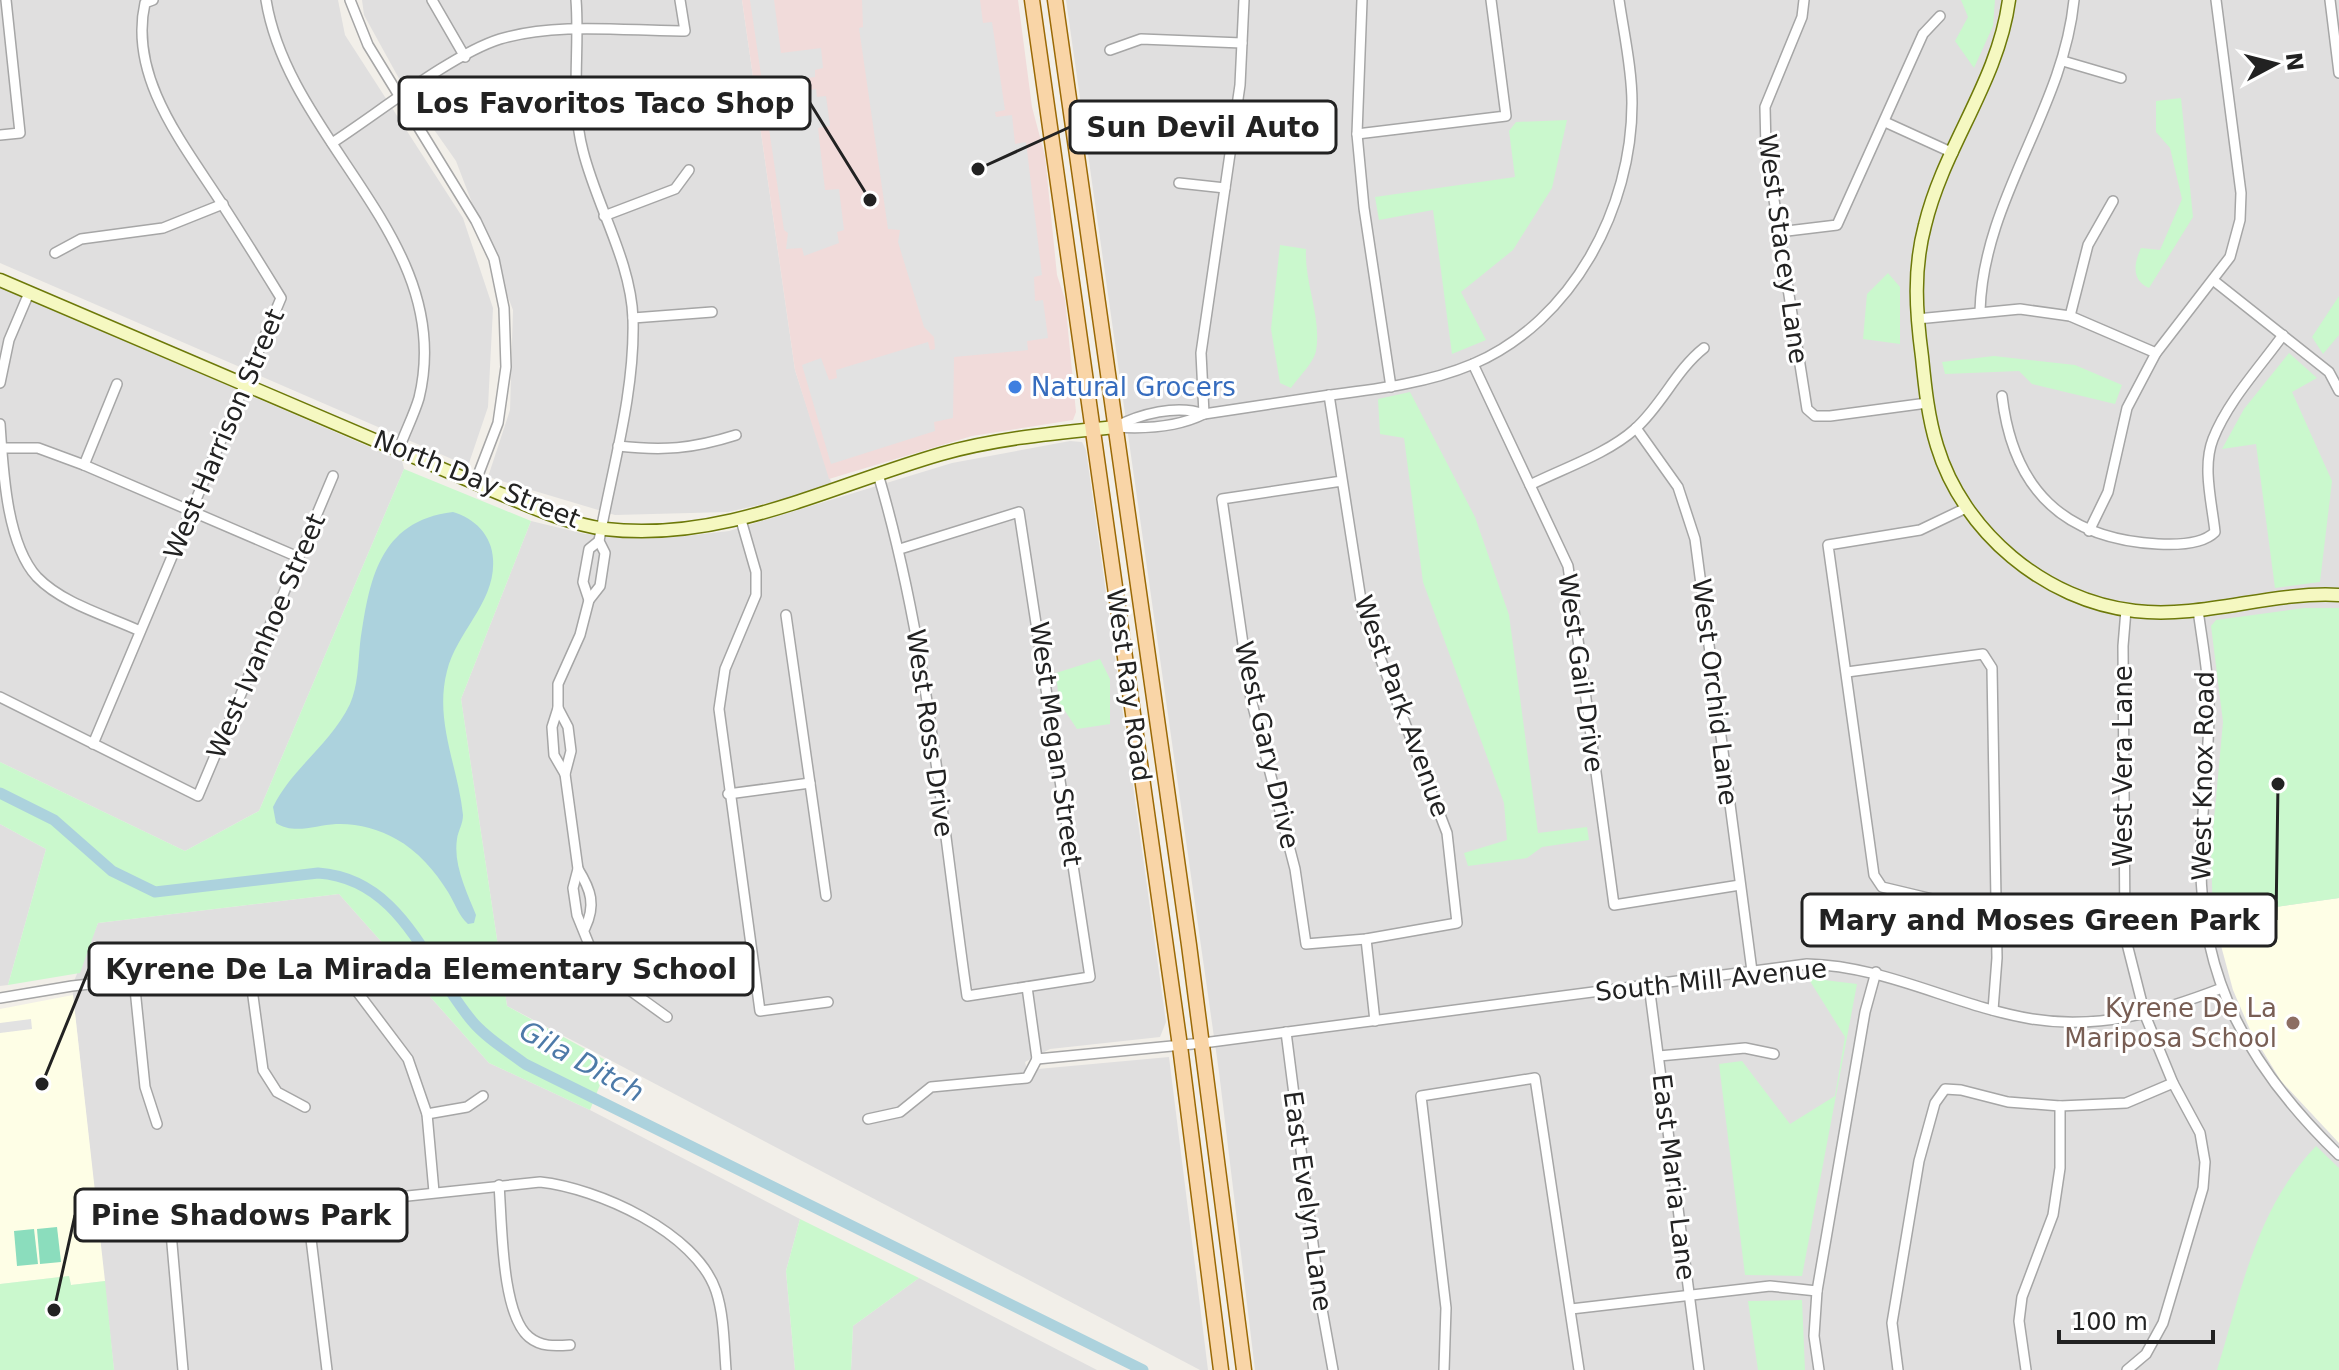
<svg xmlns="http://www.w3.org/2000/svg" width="2339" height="1370" viewBox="0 0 2339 1370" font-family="'DejaVu Sans',sans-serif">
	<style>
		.residential { fill: #e0dfdf }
		.commercial { fill: #f1dbda }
		.education { fill: #fefee6 }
		.park { fill: #caf8cd }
		.pitch { fill: #8bddbd }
		.parking { fill: #e2e2e2 }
		.water { fill: #acd2dd }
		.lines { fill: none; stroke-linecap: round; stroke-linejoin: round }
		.canal { stroke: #acd2dd; stroke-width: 11 }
		.street-casing { stroke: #a6a6a6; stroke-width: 12 }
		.secondary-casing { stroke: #6d7909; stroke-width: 15 }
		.primary-casing { stroke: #9b6905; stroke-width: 17 }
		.street { stroke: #fff; stroke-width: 9 }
		.secondary { stroke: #f5f8c1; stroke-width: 12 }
		.primary { stroke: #f9d5a7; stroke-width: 14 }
		.shop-dot { fill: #3f7fe0; stroke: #fff; stroke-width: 3 }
		.education-dot { fill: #8d6e63; stroke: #fff; stroke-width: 3 }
		.labels { text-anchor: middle; stroke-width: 6; stroke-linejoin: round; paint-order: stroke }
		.street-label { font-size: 26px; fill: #222; stroke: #fff }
		.shop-label { font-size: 26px; fill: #366cbe; stroke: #fff; text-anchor: start }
		.education-label { font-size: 26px; fill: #785e54; stroke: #fff; text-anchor: end }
		.water-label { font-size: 28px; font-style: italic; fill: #4d7aa8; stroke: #fff }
		.leader { fill: none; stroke: #222; stroke-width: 3 }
		.callout-dot { fill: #222; stroke: #fff; stroke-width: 3 }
		.callout { fill: #fff; stroke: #222; stroke-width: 3 }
		.callout-label { font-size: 28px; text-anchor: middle; font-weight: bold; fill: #222 }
	</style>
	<rect width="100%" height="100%" fill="#f2efe9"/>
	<!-- residential -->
	<g class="residential">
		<path d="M0,0H338L345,35L463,218L493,308L488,407L468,466L0,263Z"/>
		<path d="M362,0H742L795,370L833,488L728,512L615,515L488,477L510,410L513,310L456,161L402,84L364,15Z"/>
		<path d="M1066,0H2339V1370H1255L1219,1072Z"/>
		<path d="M0,287L402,461L404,469L259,811L185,851L0,762Z"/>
		<path d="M1070,441L1082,442L1086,450L1166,1022L1160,1037L1050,1049L1025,1062L1027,1070L1169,1057L1208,1370H1200L507,1006L461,699L531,521L585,534L677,537L729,531L952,463Z"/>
		<path d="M0,824L46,849L8,985L0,986Z"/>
		<path d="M339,894L489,1063L590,1110L800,1219L786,1271L795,1370H114L72,986L98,923Z"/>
		<path d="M919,1278L1097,1370H851L853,1326Z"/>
	</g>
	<!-- commercial -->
	<path class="commercial" d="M742,0H1018L1032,107L1045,156L1057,275L1065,299L1076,412L1073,420L972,436L829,479L795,370Z"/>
	<!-- education -->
	<g class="education">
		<path d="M2339,898V1143L2281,1081L2251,1032L2233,990L2213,916Z"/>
		<path d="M73,995L105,1281L71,1285L69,1276L0,1284V1009Z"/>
	</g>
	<!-- park -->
	<g class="park">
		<path d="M1961,0H1995L1993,26L1974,68L1955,41L1968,17Z"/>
		<path d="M2181,98L2193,217L2149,288C2131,280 2134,263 2141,248L2160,250L2182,199L2170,148L2156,132V101Z"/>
		<path d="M1567,120L1552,188L1513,250L1461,292L1486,340L1452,354L1433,210L1379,220L1375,197L1515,177L1509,131L1516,122Z"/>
		<path d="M1280,245L1306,249C1304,282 1322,318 1316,351C1314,362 1298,378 1291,388L1280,383L1271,329Z"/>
		<path d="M1888,273L1900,287V344L1863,339L1867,294Z"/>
		<path d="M2339,296V335L2323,354L2312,337Z"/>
		<path d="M2289,353L2317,378L2292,392L2332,481L2320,582L2275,588L2256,444L2222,449L2244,409Z"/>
		<path d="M1994,356L2075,365L2122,385L2115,404L2032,384L2019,371L1945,374L1942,362Z"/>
		<path d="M1410,392L1475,517L1509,615L1538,833L1587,827L1589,840L1542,847L1527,858L1468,866L1464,853L1507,840L1504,803L1423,582L1404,438L1380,434L1378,399Z"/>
		<path d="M404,469L531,521L461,699L507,1006L609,1062L590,1110L489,1063L339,894L98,923L80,973L8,985L46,849L0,824V762L185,851L259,811Z"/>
		<path d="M2304,608H2339V898L2213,916L2211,852L2223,722L2211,626L2216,620Z"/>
		<path d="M1100,659L1110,679V724L1077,729L1059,702L1056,673Z"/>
		<path d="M1808,978L1857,984L1802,1276L1745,1275L1719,1064L1742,1061L1790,1124L1835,1096L1845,1037Z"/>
		<path d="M2316,1146L2339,1168V1370H2217C2242,1289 2256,1209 2316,1146Z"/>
		<path d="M800,1219L919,1278L853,1326L851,1370H795L786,1271Z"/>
		<path d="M69,1276L71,1285L105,1281L114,1370H0V1284Z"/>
		<path d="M1802,1300L1805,1370H1758L1748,1301Z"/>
	</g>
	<!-- pitch -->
	<g class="pitch">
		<path d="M57,1227L61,1262L40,1264L37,1229Z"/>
		<path d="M34,1229L38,1264L17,1266L14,1231Z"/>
	</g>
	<!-- parking -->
	<g class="parking">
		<path d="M750,0H774L781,53L821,48L823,68L815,70V77L786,81L787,94L816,89L817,97L826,96L830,126L818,128L825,190L839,189L844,230L837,232L839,243L804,256L802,248L786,249L788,233L784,230Z"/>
		<path d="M862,0H980L983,23L992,22L1005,110L995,112L996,117L1012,115L1015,144L1026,142L1042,275L1034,277L1035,301L1043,300L1048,338L1027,341L1028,350L954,357L953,418L934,422L935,431L831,464L802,365L821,358L829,380L837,378L836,370L928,342L930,350L935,349L934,337L924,327L898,242L900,230L888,229L859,28L863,27Z"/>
		<path d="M31,1019L32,1029L0,1033V1023Z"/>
	</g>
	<!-- water -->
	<path class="water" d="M453,512C474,518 492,535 493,559C496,602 457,631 447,671C434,721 458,766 463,815C463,824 458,831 457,839C453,865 467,892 476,915L474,923L468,924C458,915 455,903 448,892C435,871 418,851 396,839C379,829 356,823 336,824C316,825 294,835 276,823L273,807C292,768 331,744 350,704C358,686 358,664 360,644C369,582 378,521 453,512Z"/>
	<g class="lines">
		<!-- canal -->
		<path class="canal" d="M0,793L54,820L112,871L155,892L318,873C402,879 425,965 472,1021C486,1038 508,1051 525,1064L1143,1370"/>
		<defs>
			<g id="street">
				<path d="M266,0C289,143 457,241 419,398C414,415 405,432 399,449"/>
				<path d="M350,0L368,45L476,221L494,259L504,308L506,367L498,423L475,483"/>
				<path d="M432,0L465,57"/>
				<path d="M1362,0L1357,134L1364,208L1391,387"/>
				<path d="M1804,0L1802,17L1765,107L1766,149L1807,409L1815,416H1830L1927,403"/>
				<path d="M2330,0L2339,73"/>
				<path d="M1110,50L1141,39L1242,43"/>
				<path d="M2063,61L2121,78"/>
				<path d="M1885,122L1953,153"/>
				<path d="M1357,134L1506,116L1491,0"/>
				<path d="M0,135L20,133L6,0"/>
				<path d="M332,143C377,114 452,54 500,39C557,22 626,31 685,31L680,0"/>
				<path d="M1179,183L1225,188"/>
				<path d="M604,216L675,189L689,170"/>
				<path d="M1779,232L1837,225L1923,34L1940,16"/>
				<path d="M55,253L81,239L163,228L223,204"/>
				<path d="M2213,280L2329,372L2339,391"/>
				<path d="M1980,311C1983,199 2063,111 2074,0"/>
				<path d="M2070,316L2088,245L2113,201"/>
				<path d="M633,318L712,312"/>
				<path d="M1917,319L2020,309L2070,316L2156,353"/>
				<path d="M1473,364L1568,566L1614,905L1740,885"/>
				<path d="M0,383L9,340L29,293"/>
				<path d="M1329,395L1363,613L1447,833L1457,923L1366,939L1306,944L1295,869L1251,699L1222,499L1342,481"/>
				<path d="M2002,396C2013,489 2063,539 2158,544C2176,545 2202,545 2215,532C2212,503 2202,467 2213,439C2228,401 2260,367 2283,335"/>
				<path d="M1204,414L1201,353L1240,85L1244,0"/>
				<path d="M0,424C3,468 6,543 37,577C63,604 108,616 140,631"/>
				<path d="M1115,427C1144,429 1178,427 1204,414C1246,408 1288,401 1330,395C1378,389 1428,383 1473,364C1573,321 1632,208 1632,103C1632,69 1624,34 1619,0"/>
				<path d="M1115,427C1140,414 1177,404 1204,414"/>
				<path d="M1636,428L1678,487L1695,539L1752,971"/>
				<path d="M618,446C663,451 692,449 736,435"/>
				<path d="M0,448H38L84,465L298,557"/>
				<path d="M84,465L117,384"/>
				<path d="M878,474C928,643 942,822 967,996L1090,977L1019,512L900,549"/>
				<path d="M1530,485C1564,468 1607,454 1635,429C1662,405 1676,370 1704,348"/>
				<path d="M1966,508L1920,530L1828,545L1874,875L1882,887L1995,914"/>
				<path d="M741,520L756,572V595L725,669L719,709L760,1011L828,1002"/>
				<path d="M2089,531L2108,492L2127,408L2156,353L2230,257L2240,220L2241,193L2216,0"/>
				<path d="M589,600L583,582L589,549L599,541"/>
				<path d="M2126,610L2123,646L2125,936L2145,1015L2173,1083L2200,1133L2205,1162L2203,1188L2163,1323L2146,1354L2127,1370"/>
				<path d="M2198,610C2202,640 2208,671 2209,701C2210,752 2202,803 2201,854C2198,979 2251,1070 2339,1155"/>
				<path d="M786,615L826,896"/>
				<path d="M1847,672L1983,654L1992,668L1997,958L1993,1010"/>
				<path d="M0,697L198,796L333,476"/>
				<path d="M558,708L568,727L571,751L565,774L578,869L573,888L577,915L592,952L606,973L667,1017"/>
				<path d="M93,744L281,298C262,267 242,235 222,204C185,146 128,78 145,3L153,0"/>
				<path d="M565,774L554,755L552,727L558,708V684L580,635L589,600L600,586L605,553L599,541C612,469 635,393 633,319C631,261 597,207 583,151C570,103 580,49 576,0"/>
				<path d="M728,794L810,783"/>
				<path d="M578,869C591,890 596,905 585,928"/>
				<path d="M1366,939L1375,1021"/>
				<path d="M249,967L263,1070L277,1092L305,1107"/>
				<path d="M134,979L145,1087L157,1124"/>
				<path d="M1649,985L1699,1370"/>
				<path d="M1027,987L1037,1059"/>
				<path d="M0,998L72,986L331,957L408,1059L427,1114L434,1192"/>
				<path d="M1286,1032L1320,1298L1333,1370"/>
				<path d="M1659,1056L1745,1048L1774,1054"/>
				<path d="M1037,1059L1203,1043L1807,964C1887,966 1954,1006 2032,1019C2099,1030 2160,1012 2222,988"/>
				<path d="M427,1114L467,1107L483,1096"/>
				<path d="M868,1119L900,1112L931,1087L1027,1078L1037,1059"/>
				<path d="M499,1185C502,1221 501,1314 529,1337C541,1347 555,1346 570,1345"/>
				<path d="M307,1206L327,1370"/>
				<path d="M1571,1309L1770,1286L1817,1291"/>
				<path d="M183,1370L170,1221L540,1182C597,1188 696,1232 716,1291C724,1315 724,1344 726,1370"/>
				<path d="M1444,1370L1446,1308L1421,1096L1535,1078L1579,1370"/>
				<path d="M1819,1370L1814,1336L1817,1291L1865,1012L1876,972"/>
				<path d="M1898,1370L1892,1323L1919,1161L1935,1103L1945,1089L1961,1090L2008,1102L2060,1106L2126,1103L2173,1083"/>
				<path d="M2026,1370L2019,1321L2022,1297L2053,1215L2060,1168V1106"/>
			</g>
			<g id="secondary">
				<path d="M2009,0C1998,82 1944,146 1925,225C1913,270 1916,312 1922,357C1925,387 1928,417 1937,446C1963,532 2045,601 2135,611C2203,619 2271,591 2339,595"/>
				<path d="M0,280L489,489C525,504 566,524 605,529C723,543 830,486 941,454C997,438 1057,433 1115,427"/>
			</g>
			<g id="primary">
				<path d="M1032,0L1180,1046L1221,1370"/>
				<path d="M1055,0L1189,945L1244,1370"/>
			</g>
		</defs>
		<!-- street casing -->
		<use href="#street" class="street-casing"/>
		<!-- secondary casing -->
		<use href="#secondary" class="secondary-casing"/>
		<!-- primary casing -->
		<use href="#primary" class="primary-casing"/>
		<!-- street -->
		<use href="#street" class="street"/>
		<!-- secondary -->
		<use href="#secondary" class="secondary"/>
		<!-- primary -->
		<use href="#primary" class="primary"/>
	</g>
	<!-- markers -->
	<circle class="shop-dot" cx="1015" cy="387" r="8"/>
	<circle class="education-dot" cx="2293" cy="1023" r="8"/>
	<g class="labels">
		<!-- street labels -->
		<g class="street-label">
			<text transform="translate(1783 249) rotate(82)" y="9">West Stacey Lane</text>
			<text transform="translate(224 434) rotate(-67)" y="9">West Harrison Street</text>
			<text transform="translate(477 479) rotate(22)" y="9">North Day Street</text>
			<text transform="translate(266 636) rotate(-67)" y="9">West Ivanhoe Street</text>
			<text transform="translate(1581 673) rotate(82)" y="9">West Gail Drive</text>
			<text transform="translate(1129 685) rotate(82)" y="9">West Ray Road</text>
			<text transform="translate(1715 692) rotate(83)" y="9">West Orchid Lane</text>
			<text transform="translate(1402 706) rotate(70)" y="9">West Park Avenue</text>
			<text transform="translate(930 733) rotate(82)" y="9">West Ross Drive</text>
			<text transform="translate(1056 744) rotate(82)" y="9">West Megan Street</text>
			<text transform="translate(1267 745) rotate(77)" y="9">West Gary Drive</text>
			<text transform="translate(2123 766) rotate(-90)" y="9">West Vera Lane</text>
			<text transform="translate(2203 776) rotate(-89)" y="9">West Knox Road</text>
			<text transform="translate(1711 980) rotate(-6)" y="9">South Mill Avenue</text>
			<text transform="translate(1674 1177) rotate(83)" y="9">East Maria Lane</text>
			<text transform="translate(1308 1201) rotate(82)" y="9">East Evelyn Lane</text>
		</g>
		<!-- shop labels -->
		<g class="shop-label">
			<text x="1031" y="396">Natural Grocers</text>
		</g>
		<!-- education labels -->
		<g class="education-label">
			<text x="2277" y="1017">Kyrene De La<tspan x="2277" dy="30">Mariposa School</tspan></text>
		</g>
		<!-- water labels -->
		<g class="water-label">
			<text transform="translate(582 1061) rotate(29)" y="10">Gila Ditch</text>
		</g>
	</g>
	<!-- callouts -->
	<path class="leader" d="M870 200L810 103M978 169L1070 127M2278 784L2276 920M42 1084L89 969M54 1310L75 1215"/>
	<g class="callout-dot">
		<circle cx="870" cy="200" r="8"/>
		<circle cx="978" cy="169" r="8"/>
		<circle cx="2278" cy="784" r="8"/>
		<circle cx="42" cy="1084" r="8"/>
		<circle cx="54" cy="1310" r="8"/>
	</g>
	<g class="callout">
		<rect x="399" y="77" width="411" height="52" rx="8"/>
		<rect x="1070" y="101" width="266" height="52" rx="8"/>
		<rect x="1802" y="894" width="474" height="52" rx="8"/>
		<rect x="89" y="943" width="664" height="52" rx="8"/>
		<rect x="75" y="1189" width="332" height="52" rx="8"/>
	</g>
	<g class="callout-label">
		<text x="605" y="113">Los Favoritos Taco Shop</text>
		<text x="1203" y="137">Sun Devil Auto</text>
		<text x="2039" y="930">Mary and Moses Green Park</text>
		<text x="421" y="979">Kyrene De La Mirada Elementary School</text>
		<text x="241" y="1225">Pine Shadows Park</text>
	</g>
	<!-- north arrow -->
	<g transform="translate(2275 64) rotate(83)" stroke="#ffffff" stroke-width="6" paint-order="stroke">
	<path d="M0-6L14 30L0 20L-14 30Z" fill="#222222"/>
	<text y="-12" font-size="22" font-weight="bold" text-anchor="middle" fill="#222222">N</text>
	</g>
	<!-- scale -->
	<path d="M2059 1330v12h154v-12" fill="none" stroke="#222222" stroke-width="4"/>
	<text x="2071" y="1330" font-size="24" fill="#222222" stroke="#ffffff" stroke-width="6" paint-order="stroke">100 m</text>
</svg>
